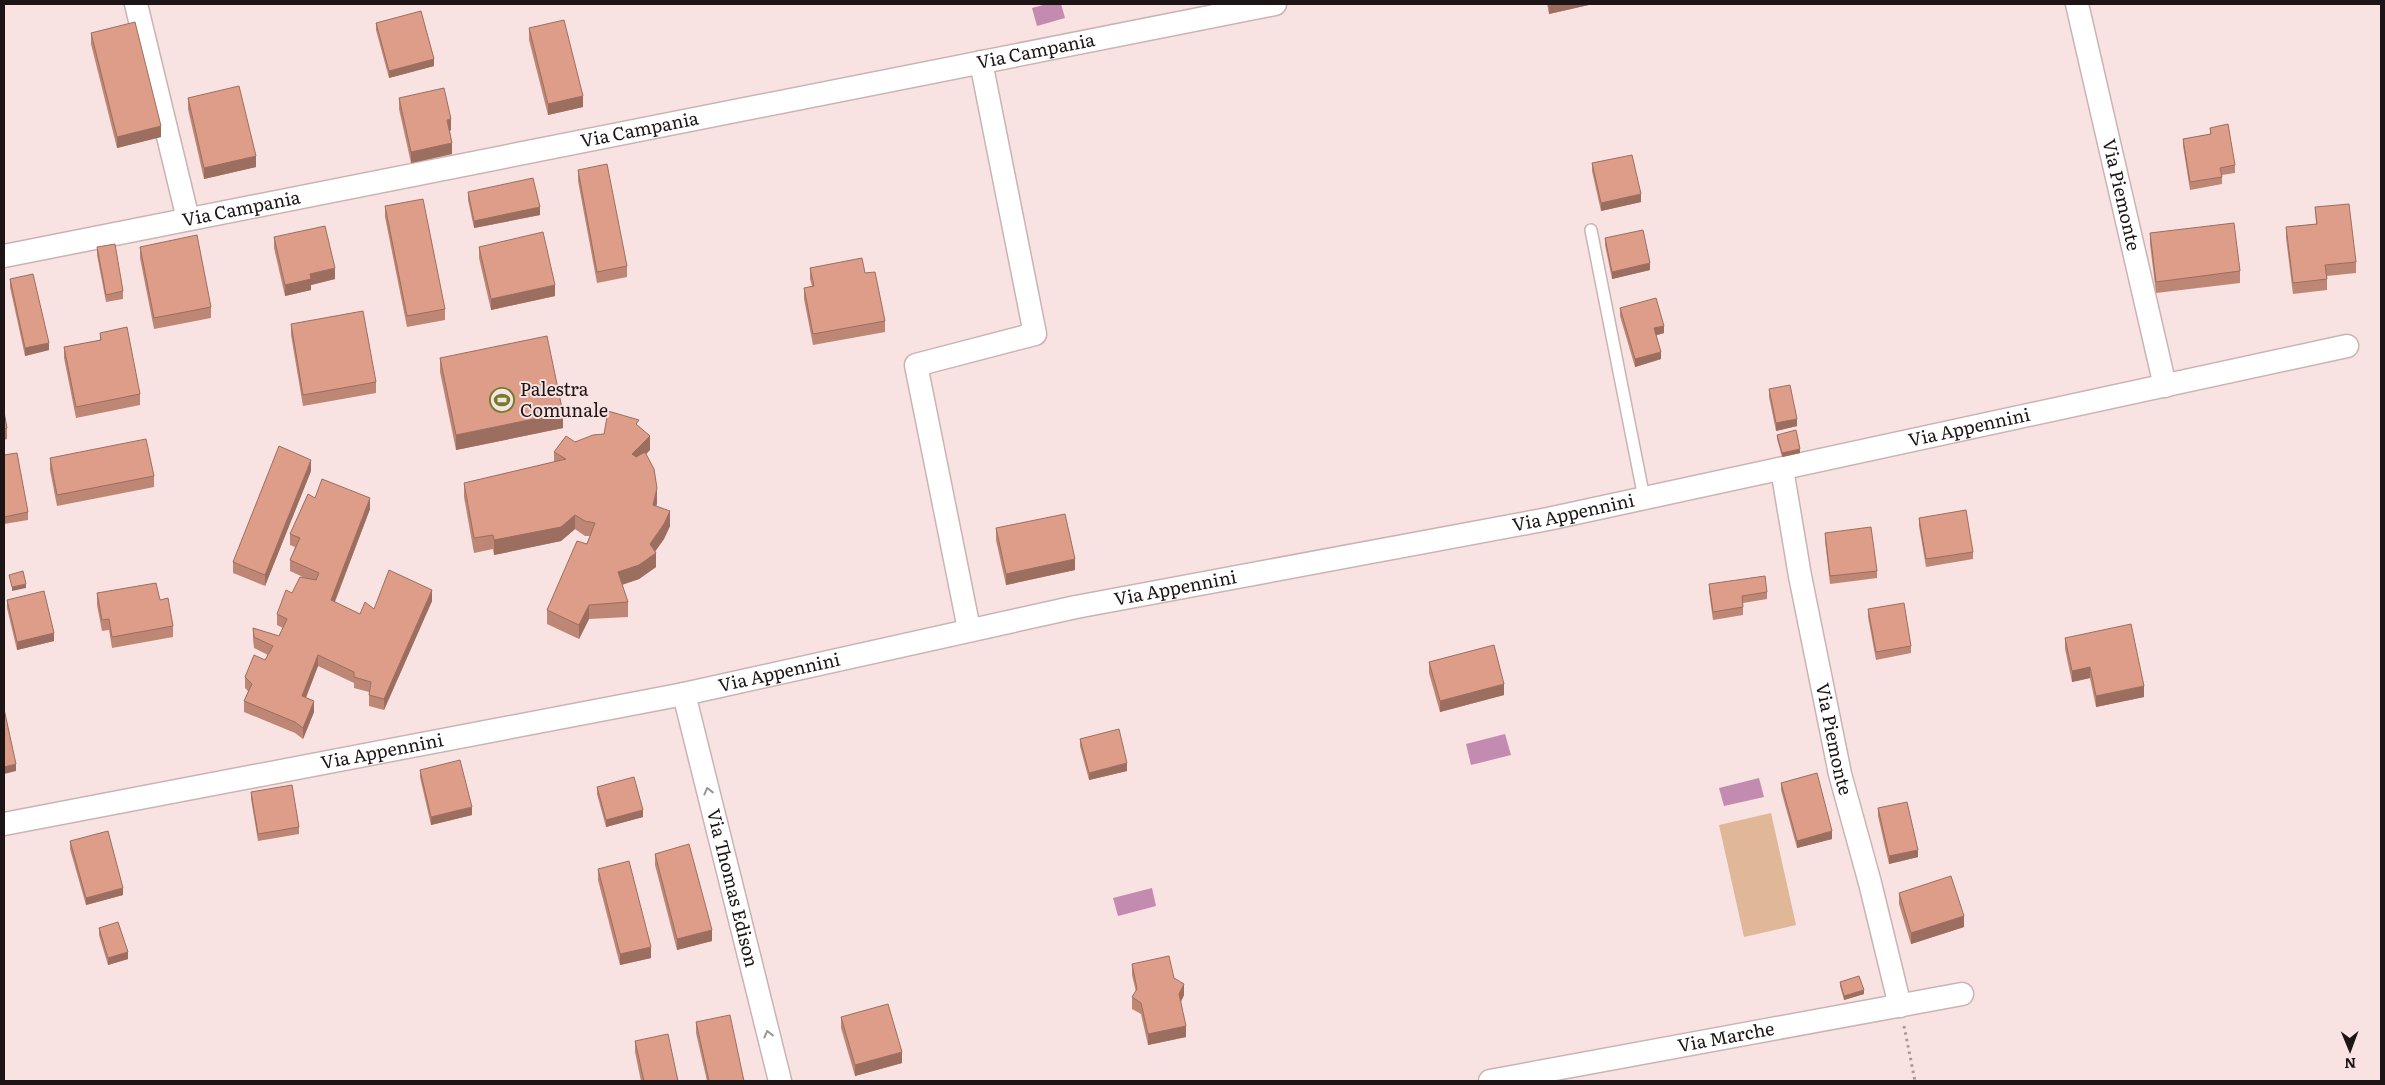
<svg xmlns="http://www.w3.org/2000/svg" width="2385" height="1085" viewBox="0 0 2385 1085" font-family="Literata,serif">
	<style>
		.green { fill: #e0b797 }
		.water { fill: #c28baf }
		.lines { fill: none; stroke-linecap: round; stroke-linejoin: round }
		.service-casing { stroke: #c9b4b3; stroke-width: 14 }
		.minor-casing { stroke: #c9b4b3; stroke-width: 25 }
		.path { stroke: #ab9999; stroke-width: 3; stroke-dasharray: 2.5 4; stroke-linecap: butt }
		.service { stroke: #fff; stroke-width: 11 }
		.minor { stroke: #fff; stroke-width: 22 }
		.wall { fill: #be8775 }
		.shaded-wall { fill: #9b6e5f }
		.building { fill: #dd9d88; stroke: #9b6e5f }
		.oneway { stroke: #999696 }
		.labels { text-anchor: middle; stroke-width: 4; stroke-linejoin: round; paint-order: stroke }
		.street-label { font-size: 18px; fill: #1d1515; stroke: #f9e2e2 }
		.poi-label { font-size: 18px; fill: #1d1515; stroke: #f9e2e2; text-anchor: start }
	</style>
	<rect width="100%" height="100%" fill="#f9e2e2"/>
	<!-- green -->
	<path class="green" d="M1771,813L1796,925L1744,937L1719,825Z"/>
	<!-- water -->
	<g class="water">
		<path d="M1047,4H1061L1065,18L1037,26L1032,8Z"/>
		<path d="M1505,734L1511,755L1471,765L1466,744Z"/>
		<path d="M1759,778L1764,797L1724,806L1719,788Z"/>
		<path d="M1152,888L1156,906L1118,916L1113,898Z"/>
	</g>
	<g class="lines">
		<defs>
			<path id="service" d="M1591,230L1644,498"/>
			<g id="minor">
				<path d="M136,4L188,219"/>
				<path id="s1" d="M2077,4L2165,386"/>
				<path id="s2" d="M4,256L1275,4"/>
				<path id="s3" d="M1782,469L1800,576L1840,774L1870,883L1900,1006"/>
				<path d="M969,629L916,365L1035,334L981,62"/>
				<path id="s4" d="M684,694L780,1081"/>
				<path id="s5" d="M4,824L684,694L1076,607L1548,519L2347,346"/>
				<path id="s6" d="M1490,1081L1962,994"/>
			</g>
		</defs>
		<!-- service casing -->
		<use href="#service" class="service-casing"/>
		<!-- minor casing -->
		<use href="#minor" class="minor-casing"/>
		<!-- path -->
		<path class="path" d="M1904,1026L1915,1081"/>
		<!-- service -->
		<use href="#service" class="service"/>
		<!-- minor -->
		<use href="#minor" class="minor"/>
	</g>
	<!-- wall -->
	<g class="wall">
		<path d="M1547,4H1593L1549,14Z"/>
		<path d="M376,23L434,66L389,78L376,30Z"/>
		<path d="M529,28L583,107L548,115L529,40Z"/>
		<path d="M91,33L161,137L117,148L91,44Z"/>
		<path d="M188,98L256,167L204,179L188,109Z"/>
		<path d="M399,98L451,130L450,131L452,154L411,163L399,109Z"/>
		<path d="M2210,128L2235,165V173L2222,175V184L2190,190L2183,146V139L2210,134Z"/>
		<path d="M1592,163L1641,202L1601,211L1592,171Z"/>
		<path d="M578,170L627,266V277L597,283L578,181Z"/>
		<path d="M468,192L540,215L474,228L468,200Z"/>
		<path d="M385,206L445,309V320L407,327L385,217Z"/>
		<path d="M2315,207L2356,262V273L2327,276V290L2293,294L2286,238V227L2316,224Z"/>
		<path d="M2150,233L2240,271V283L2156,293L2150,244Z"/>
		<path d="M274,237L335,279L311,285V290L285,296L274,248Z"/>
		<path d="M1605,238L1650,270L1612,279L1605,245Z"/>
		<path d="M97,247L123,291V299L106,302L97,255Z"/>
		<path d="M140,247L211,307V318L154,329L140,258Z"/>
		<path d="M479,247L555,296L491,310L479,258Z"/>
		<path d="M810,268L865,273L885,321V332L813,345L804,299V288L812,286L810,279Z"/>
		<path d="M10,279L49,350L25,356L10,287Z"/>
		<path d="M1620,308L1664,333L1656,335L1661,359L1635,367L1620,316Z"/>
		<path d="M291,324L376,382V393L303,406L291,335Z"/>
		<path d="M100,333L140,394V405L76,418L64,358V347L100,340Z"/>
		<path d="M440,358L563,428L456,450L440,372Z"/>
		<path d="M1769,389L1797,426L1776,431L1769,397Z"/>
		<path d="M4,412L7,428V439L4,440Z"/>
		<path d="M639,426L650,450L646,454L657,503L656,506L670,526L664,539L655,551L656,567L639,579L622,585L628,602V617L589,619L579,639L547,624V610L587,544L590,536H585L575,529L561,541L494,555L493,549L474,553L464,497V483L554,462V452L575,442L604,434Z"/>
		<path d="M1777,435L1800,453L1782,457L1777,439Z"/>
		<path d="M4,455L28,512V520L4,524Z"/>
		<path d="M50,458L154,476V487L57,506L50,470Z"/>
		<path d="M311,471L265,586L233,573V562Z"/>
		<path d="M315,498L370,509L335,602L360,614L374,609L432,601L384,710L369,706V692L354,688V683L318,666L306,698L314,712L303,739L295,733L244,712V701L248,691L245,688V677L265,660L268,655L254,648L253,639V628L279,636L283,628L277,625V614L292,593L305,578L290,571V560L295,547L290,545V534Z"/>
		<path d="M1919,518L1973,552V559L1926,567L1919,526Z"/>
		<path d="M996,528L1075,570L1006,585L996,540Z"/>
		<path d="M1825,533L1877,571V578L1830,584L1825,541Z"/>
		<path d="M1709,584L1767,592V599L1743,603V615L1713,620L1709,592Z"/>
		<path d="M97,593L160,600L173,626V637L112,648L109,630L102,631L97,605Z"/>
		<path d="M7,600L54,641L17,650L7,608Z"/>
		<path d="M1868,609L1911,646V653L1876,660L1868,617Z"/>
		<path d="M2065,638L2144,697L2096,707L2090,678L2072,682L2065,649Z"/>
		<path d="M1429,662L1504,695L1440,712L1429,673Z"/>
		<path d="M1080,739L1127,771L1089,780L1080,746Z"/>
		<path d="M420,770L472,815L431,825L420,777Z"/>
		<path d="M1781,783L1832,839L1797,848L1781,790Z"/>
		<path d="M597,787L643,817L606,827L597,794Z"/>
		<path d="M251,792L299,827V834L258,841L251,799Z"/>
		<path d="M1878,808L1918,857L1889,864L1878,816Z"/>
		<path d="M70,841L123,895L86,905L70,849Z"/>
		<path d="M655,854L712,941L677,950L655,865Z"/>
		<path d="M598,869L651,958L620,965L598,880Z"/>
		<path d="M1899,893L1964,927L1911,944L1899,904Z"/>
		<path d="M99,928L128,959L108,965L99,935Z"/>
		<path d="M1132,964L1174,978L1184,995L1181,1002L1186,1037L1148,1045L1141,1014L1132,1009V997L1136,992L1132,975Z"/>
		<path d="M1840,982L1864,994L1844,1000L1840,986Z"/>
		<path d="M841,1017L902,1063L855,1076L841,1028Z"/>
		<path d="M696,1022L744,1081H707L696,1033Z"/>
		<path d="M635,1041L678,1081H641L635,1052Z"/>
	</g>
	<!-- shaded-wall -->
	<g class="shaded-wall">
		<path d="M1561,4H1593L1549,14V6Z"/>
		<path d="M434,59V66L389,78V71Z"/>
		<path d="M583,96V107L548,115V104Z"/>
		<path d="M451,119V130L447,131V120Z"/>
		<path d="M161,126V137L117,148V137Z"/>
		<path d="M452,143V154L411,163V152Z"/>
		<path d="M256,156V167L204,179V168Z"/>
		<path d="M1641,194V202L1601,211V203Z"/>
		<path d="M540,207V215L474,228V221Z"/>
		<path d="M1650,263V270L1612,279V272Z"/>
		<path d="M335,268V279L311,285V290L285,296V285L310,274Z"/>
		<path d="M555,285V296L491,310V299Z"/>
		<path d="M1664,326V333L1654,336V328Z"/>
		<path d="M49,343V350L25,356V348Z"/>
		<path d="M1661,352V359L1635,367V359Z"/>
		<path d="M563,413V428L456,450V435Z"/>
		<path d="M1797,419V426L1776,431V423Z"/>
		<path d="M650,436V450L632,468V454Z"/>
		<path d="M1800,449V453L1782,457V453Z"/>
		<path d="M311,460V471L265,586V575Z"/>
		<path d="M657,488V503L653,520V505Z"/>
		<path d="M370,498V509L331,611V600Z"/>
		<path d="M670,511V526L664,539L652,556L656,553V567L639,579L618,586V572L650,544Z"/>
		<path d="M575,515V529L561,541L494,555V540Z"/>
		<path d="M1075,559V570L1006,585V574Z"/>
		<path d="M26,584V588L12,591V587Z"/>
		<path d="M432,590V601L384,710V699Z"/>
		<path d="M589,605V619L579,639V625Z"/>
		<path d="M54,633V641L17,650V642Z"/>
		<path d="M318,655V666L302,707V696Z"/>
		<path d="M2090,667V678L2072,682V671Z"/>
		<path d="M1504,684V695L1440,712V701Z"/>
		<path d="M2144,686V697L2096,707V696Z"/>
		<path d="M314,701V712L303,739V728Z"/>
		<path d="M1127,763V771L1089,780V773Z"/>
		<path d="M16,764V771L4,774V767Z"/>
		<path d="M472,807V815L431,825V817Z"/>
		<path d="M643,810V817L606,827V820Z"/>
		<path d="M1832,831V839L1797,848V841Z"/>
		<path d="M1918,850V857L1889,864V856Z"/>
		<path d="M123,888V895L86,905V898Z"/>
		<path d="M1964,916V927L1911,944V933Z"/>
		<path d="M712,930V941L677,950V939Z"/>
		<path d="M651,947V958L620,965V954Z"/>
		<path d="M128,952V959L108,965V958Z"/>
		<path d="M1184,984V995L1179,1005V994Z"/>
		<path d="M1864,990V994L1844,1000V996Z"/>
		<path d="M1186,1026V1037L1148,1045V1034Z"/>
		<path d="M902,1052V1063L855,1076V1065Z"/>
	</g>
	<!-- building -->
	<g class="building">
		<path d="M1549,4H1561L1549,6Z"/>
		<path d="M421,11L434,59L389,71L376,23Z"/>
		<path d="M564,20L583,96L548,104L529,28Z"/>
		<path d="M135,22L161,126L117,137L91,33Z"/>
		<path d="M239,86L256,156L204,168L188,98Z"/>
		<path d="M444,88L451,119L447,120L452,143L411,152L399,98Z"/>
		<path d="M2228,124L2235,165L2220,168L2222,177L2190,182L2183,139L2211,134L2210,128Z"/>
		<path d="M1632,155L1641,194L1601,203L1592,163Z"/>
		<path d="M607,164L627,266L597,272L578,170Z"/>
		<path d="M533,178L540,207L474,221L468,192Z"/>
		<path d="M423,199L445,309L407,316L385,206Z"/>
		<path d="M2349,204L2356,262L2325,265L2327,279L2293,283L2286,227L2317,224L2315,207Z"/>
		<path d="M2234,223L2240,271L2156,282L2150,233Z"/>
		<path d="M325,226L335,268L310,274L311,279L285,285L274,237Z"/>
		<path d="M1643,230L1650,263L1612,272L1605,238Z"/>
		<path d="M543,232L555,285L491,299L479,247Z"/>
		<path d="M197,235L211,307L154,318L140,247Z"/>
		<path d="M115,244L123,291L106,295L97,247Z"/>
		<path d="M862,258L865,273L875,272L885,321L813,334L804,288L814,286L810,268Z"/>
		<path d="M33,274L49,343L25,348L10,279Z"/>
		<path d="M1656,298L1664,326L1654,328L1661,352L1635,359L1620,308Z"/>
		<path d="M363,311L376,382L303,395L291,324Z"/>
		<path d="M127,327L140,394L76,407L64,347L101,340L100,333Z"/>
		<path d="M547,336L563,413L456,435L440,358Z"/>
		<path d="M1790,385L1797,419L1776,423L1769,389Z"/>
		<path d="M608,411L639,420L636,424L650,436L632,454L636,457L645,452L654,469L657,488L653,505L670,511L664,524L650,544L656,553L639,565L618,572L628,602L589,605L579,625L547,610L577,541L587,544L595,523L585,521L575,515L561,527L494,540L493,535L474,538L464,483L566,459L554,452L566,436L575,442L593,435L604,434Z"/>
		<path d="M4,412L7,428L4,429Z"/>
		<path d="M1796,430L1800,449L1782,453L1777,435Z"/>
		<path d="M146,439L154,476L57,495L50,458Z"/>
		<path d="M279,446L311,460L265,575L233,562Z"/>
		<path d="M17,453L28,512L4,517V455Z"/>
		<path d="M322,479L370,498L331,600L360,614L365,602L374,609L389,570L432,590L384,699L369,695L371,682L354,677V672L318,655L302,696L314,701L303,728L295,722L244,701L252,684L245,677L254,655L265,660L273,646L254,637L253,628L279,636L287,619L277,614L286,590L292,593L300,577L316,580L319,573L290,560L300,538L290,534L308,494L315,498Z"/>
		<path d="M1966,510L1973,552L1926,559L1919,518Z"/>
		<path d="M1065,514L1075,559L1006,574L996,528Z"/>
		<path d="M1871,527L1877,571L1830,576L1825,533Z"/>
		<path d="M23,571L26,584L12,587L9,575Z"/>
		<path d="M1765,576L1767,592L1742,596L1743,607L1713,612L1709,584Z"/>
		<path d="M156,583L160,600L168,598L173,626L112,637L109,619L102,620L97,593Z"/>
		<path d="M44,591L54,633L17,642L7,600Z"/>
		<path d="M1904,603L1911,646L1876,652L1868,609Z"/>
		<path d="M2131,624L2144,686L2096,696L2090,667L2072,671L2065,638Z"/>
		<path d="M1494,645L1504,684L1440,701L1429,662Z"/>
		<path d="M4,709L16,764L4,767Z"/>
		<path d="M1119,729L1127,763L1089,773L1080,739Z"/>
		<path d="M460,760L472,807L431,817L420,770Z"/>
		<path d="M1817,773L1832,831L1797,841L1781,783Z"/>
		<path d="M634,777L643,810L606,820L597,787Z"/>
		<path d="M292,785L299,827L258,834L251,792Z"/>
		<path d="M1907,802L1918,850L1889,856L1878,808Z"/>
		<path d="M108,831L123,888L86,898L70,841Z"/>
		<path d="M689,844L712,930L677,939L655,854Z"/>
		<path d="M629,861L651,947L620,954L598,869Z"/>
		<path d="M1951,876L1964,916L1911,933L1899,893Z"/>
		<path d="M118,922L128,952L108,958L99,928Z"/>
		<path d="M1169,956L1174,978L1184,984L1179,994L1186,1026L1148,1034L1141,1003L1132,997L1137,989L1132,964Z"/>
		<path d="M1859,976L1864,990L1844,996L1840,982Z"/>
		<path d="M888,1004L902,1052L855,1065L841,1017Z"/>
		<path d="M730,1015L744,1081H709L696,1022Z"/>
		<path d="M668,1034L678,1081H644L635,1041Z"/>
	</g>
	<!-- one-way arrows -->
	<defs><path id="oneway-chevron" d="M-2-3.5L2.5 0L-2 3.5" fill="none" stroke-width="1.6" stroke-linecap="round" stroke-linejoin="round" transform="scale(1.25)"/></defs>
	<g class="oneway">
		<use href="#oneway-chevron" transform="translate(708 791) rotate(-104)"/>
		<use href="#oneway-chevron" transform="translate(768 1034) rotate(-104)"/>
	</g>
	<!-- icons -->
	<defs>
		<symbol id="stadium-ring" viewBox="-11 -11 22 22"><circle r="9.5" fill="#f9e2e2" stroke="#6f7e2c" stroke-width="1.5"/><path d="M0-5a6.5 5 0 1 0 0 10a6.5 5 0 1 0 0-10ZM-3.5-1.8h7v3.6h-7Z" fill="#6f7e2c"/></symbol>
	</defs>
	<g fill-rule="evenodd">
		<use href="#stadium-ring" x="488" y="386" width="28" height="28"/>
	</g>
	<g class="labels">
		<!-- street labels -->
		<g class="street-label">
			<text dy="6" stroke="none"><textPath href="#s2" startOffset="1052">Via Campania</textPath></text>
			<text dy="6" stroke="none"><textPath href="#s2" startOffset="648">Via Campania</textPath></text>
			<text dy="6" stroke="none"><textPath href="#s1" startOffset="196">Via Piemonte</textPath></text>
			<text dy="6" stroke="none"><textPath href="#s2" startOffset="242">Via Campania</textPath></text>
			<text dy="6" stroke="none"><textPath href="#s5" startOffset="2005">Via Appennini</textPath></text>
			<text dy="6" stroke="none"><textPath href="#s5" startOffset="1600">Via Appennini</textPath></text>
			<text dy="6" stroke="none"><textPath href="#s5" startOffset="1195">Via Appennini</textPath></text>
			<text dy="6" stroke="none"><textPath href="#s5" startOffset="790">Via Appennini</textPath></text>
			<text dy="6" stroke="none"><textPath href="#s3" startOffset="275">Via Piemonte</textPath></text>
			<text dy="6" stroke="none"><textPath href="#s5" startOffset="385">Via Appennini</textPath></text>
			<text dy="6" stroke="none"><textPath href="#s4" startOffset="200">Via Thomas Edison</textPath></text>
			<text dy="6" stroke="none"><textPath href="#s6" startOffset="240">Via Marche</textPath></text>
		</g>
		<!-- poi labels -->
		<g class="poi-label">
			<text x="520" y="396">Palestra<tspan x="520" dy="21">Comunale</tspan></text>
		</g>
	</g>
	<!-- border -->
	<rect width="2385" height="1085" fill="none" stroke="#1d1515" stroke-width="10"/>
	<!-- north arrow -->
	<g transform="translate(2350 1050) rotate(179)" stroke="#f9e2e2" stroke-width="4" paint-order="stroke">
	<path d="M0-4L9 19L0 12L-9 19Z" fill="#1d1515"/>
	<text y="-8" font-size="14" font-weight="bold" text-anchor="middle" fill="#1d1515">N</text>
	</g>
</svg>
